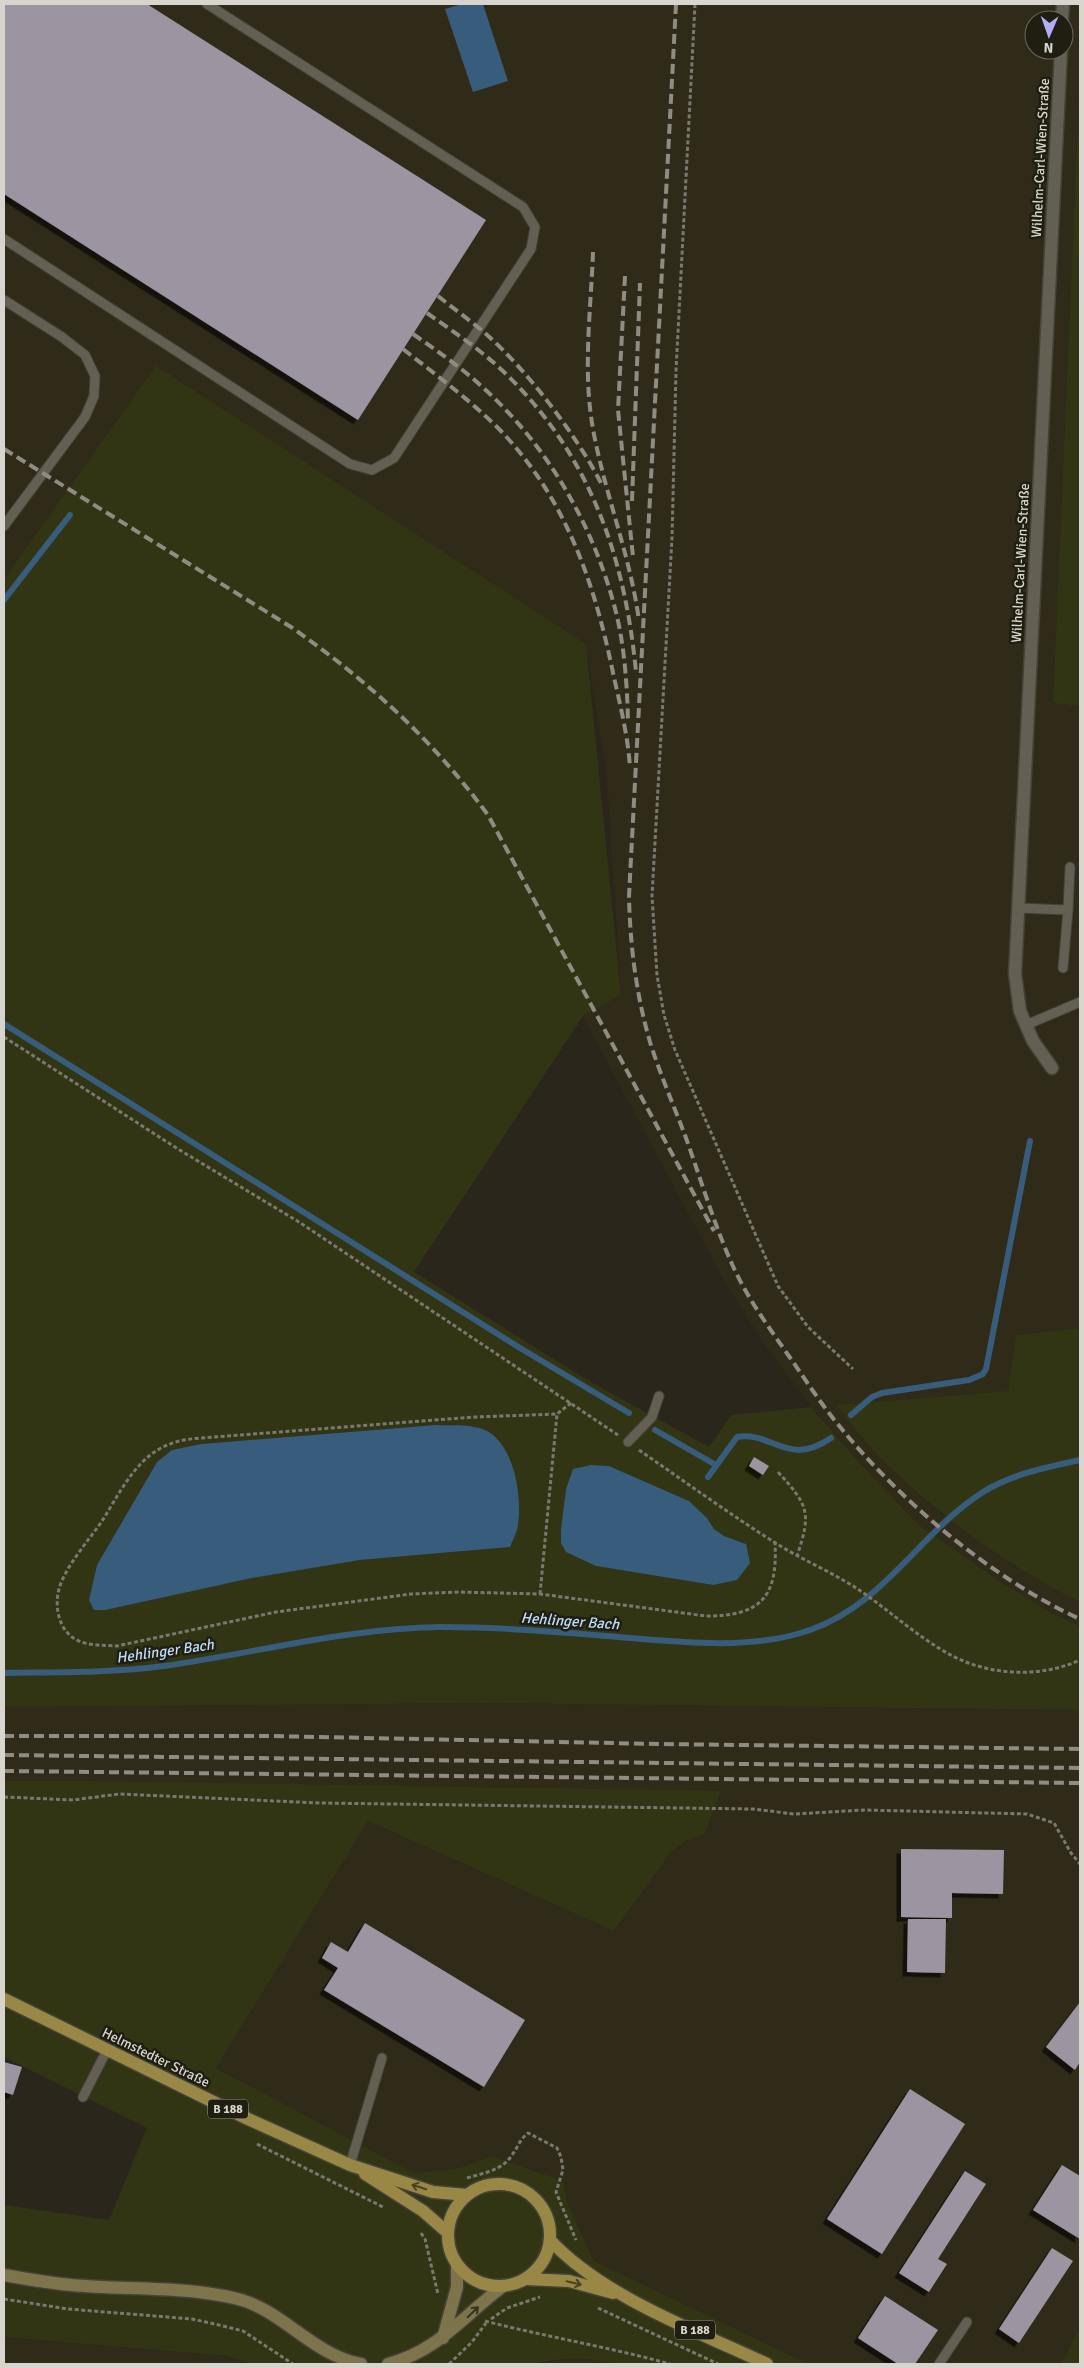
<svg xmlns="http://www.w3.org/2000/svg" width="1084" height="2368" viewBox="0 0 1084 2368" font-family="Signika,sans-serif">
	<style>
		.built { fill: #302b19; fill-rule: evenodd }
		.green { fill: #313514; fill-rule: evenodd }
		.water { fill: #385c7b }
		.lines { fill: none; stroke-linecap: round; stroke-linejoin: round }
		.stream { stroke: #385c7b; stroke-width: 6 }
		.building { fill: #9c94a1; filter: url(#shadow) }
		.service-casing { stroke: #454239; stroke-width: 11 }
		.minor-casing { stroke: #454239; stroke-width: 15 }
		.secondary-casing { stroke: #454239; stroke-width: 15 }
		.primary-casing { stroke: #454239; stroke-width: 15 }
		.path { stroke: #7b786f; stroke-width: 3; stroke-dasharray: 4 2.5; stroke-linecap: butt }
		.service { stroke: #636053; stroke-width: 9 }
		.minor { stroke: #636053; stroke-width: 12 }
		.secondary { stroke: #7e744c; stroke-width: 12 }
		.primary { stroke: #998845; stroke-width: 12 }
		.rail { stroke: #908c84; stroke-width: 4; stroke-dasharray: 10 5; stroke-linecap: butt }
		.oneway { stroke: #4a4223 }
		.oneway2 { stroke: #383320 }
		.labels { text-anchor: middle; stroke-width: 5; stroke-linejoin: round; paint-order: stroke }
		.shield { fill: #201d11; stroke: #a19e95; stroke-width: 1 }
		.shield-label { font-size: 12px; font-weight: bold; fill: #d8d5ce }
		.street-label { font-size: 14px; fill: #d8d5ce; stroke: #201d11 }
		.water-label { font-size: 15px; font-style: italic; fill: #bbdefd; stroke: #201d11 }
	</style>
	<defs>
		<filter id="shadow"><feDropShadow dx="-4.5" dy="4.5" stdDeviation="0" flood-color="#0009"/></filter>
	</defs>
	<rect width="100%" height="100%" fill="#2a261b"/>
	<!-- built -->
	<g class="built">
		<path d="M4,4H1080V75L1053,703L1080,706V1328L1016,1335L1008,1391L838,1405L872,1449L939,1511L1014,1565L1080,1602V1626L1050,1612L1001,1582L919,1525L859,1462L812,1407L765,1345L724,1280L583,1016L621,995L607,778L586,644L156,367L4,579ZM1034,20H1064V50H1034Z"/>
		<path d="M482,1703L1080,1710V2326L1061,2364H809L594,2261L567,2202L562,2181L492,2156L459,2168L415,2175L216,2068L368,1821L614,1931L671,1852L688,1840L705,1834L721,1792L91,1781H4V1707Z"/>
		<path d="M4,2337L228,2356L251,2364H4Z"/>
		<path d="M574,2358L598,2360L615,2364H534Z"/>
	</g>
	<!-- green -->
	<g class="green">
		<path d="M1080,75V706L1053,703Z"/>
		<path d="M156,366L586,644L621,995L583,1016L414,1272L589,1381L709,1447L731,1415L811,1407L859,1462L919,1525L1001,1582L1050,1612L1080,1626V1710L482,1703L4,1707V579ZM435,1425L473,1426L489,1432L508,1456L510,1547L360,1560L252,1578L136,1602L89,1600L97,1565L157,1462L201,1444ZM591,1465L609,1466L689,1501L707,1518L713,1528L724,1536L746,1544L713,1585L596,1566Z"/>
		<path d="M1080,1328V1602C1004,1564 932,1511 873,1450C860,1436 849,1420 837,1405L1008,1391L1016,1335Z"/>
		<path d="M4,1781H91L721,1791L705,1834L688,1840L671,1852L614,1931L368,1821L216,2068L415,2174L459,2168L492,2156L563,2181L567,2202L594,2261L809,2364H615C588,2357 561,2357 534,2364H251L228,2356L4,2337V2205L109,2220L147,2128L4,2057Z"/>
		<path d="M1080,2326V2364H1061Z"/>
	</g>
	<!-- water -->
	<g class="water">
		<path d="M462,4H483L508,81L473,92L445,9Z"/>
		<path d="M435,1425C452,1426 473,1423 489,1432C515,1449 522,1497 518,1525C517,1532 513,1540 510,1547L360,1560L252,1578L105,1610H94L89,1600L97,1565L157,1462L172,1450L201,1444Z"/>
		<path d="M591,1465L609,1466L689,1501L707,1518L714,1529L724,1536L746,1544L750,1563L737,1580L713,1585L596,1566L566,1552L561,1543V1530L566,1489L573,1469Z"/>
	</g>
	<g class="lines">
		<!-- stream -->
		<g class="stream">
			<path d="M4,600L70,515"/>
			<path d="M4,1024L520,1348L629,1413"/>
			<path d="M851,1415L872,1397L882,1393L969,1380L983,1374L986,1369L1030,1141"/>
			<path d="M655,1430L716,1465"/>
			<path d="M708,1477L737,1437C773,1431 788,1468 831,1438"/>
			<path d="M4,1673C57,1672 111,1673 164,1666C256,1653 346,1628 440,1627C495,1627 551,1631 606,1636C669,1641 749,1652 810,1630C886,1603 919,1533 983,1492C1012,1474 1047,1467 1080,1460"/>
		</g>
	</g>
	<!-- building -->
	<g class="building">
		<path d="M4,4H147L486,220L358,420L4,194Z"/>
		<path d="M754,1457L769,1466L763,1475L749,1466Z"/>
		<path d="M901,1849L1004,1850L1003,1894L952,1893V1918L901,1917Z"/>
		<path d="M908,1919H946L945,1973L907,1972Z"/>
		<path d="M365,1923L525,2020L484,2087L324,1990L338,1968L322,1958L331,1942L348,1952Z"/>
		<path d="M1080,2002V2062L1075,2070L1046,2047Z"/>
		<path d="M4,2062L22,2067L13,2095L4,2092Z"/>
		<path d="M910,2089L965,2124L882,2254L827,2219Z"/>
		<path d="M1062,2165L1080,2176V2239L1033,2210Z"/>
		<path d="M965,2171L986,2184L938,2259L947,2264L929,2292L899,2273Z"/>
		<path d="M1052,2248L1073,2261L1019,2343L999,2329Z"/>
		<path d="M885,2296L938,2330L915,2364H898L858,2338Z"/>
	</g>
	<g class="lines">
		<defs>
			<g id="service">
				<path d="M4,239L350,464L372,470L394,458L531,249L535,227L523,207L207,4"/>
				<path d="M4,300L62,337L85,355L95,376L94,396L85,417L4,526"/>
				<path d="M1018,908L1068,910L1063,968"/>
				<path d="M1068,910L1070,867"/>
				<path d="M1026,1025L1080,1002"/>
				<path d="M628,1442L652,1417L659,1396"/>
				<path d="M83,2097L107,2050"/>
				<path d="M350,2165L382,2058"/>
				<path d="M939,2364L967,2322"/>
			</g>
			<g id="minor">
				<path d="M1062,20L1063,4"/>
				<path d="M1052,1068L1033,1041L1020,1011L1015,974L1061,50"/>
			</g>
			<g id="secondary">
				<path d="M4,2275C26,2279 49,2283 71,2285C125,2290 181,2286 234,2298C281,2308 312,2355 361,2364"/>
				<path d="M443,2338L457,2287V2266"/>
				<path d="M388,2364C438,2351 463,2316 502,2287"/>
			</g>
			<g id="primary">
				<path d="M4,1999L248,2119L350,2165L433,2192L467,2195"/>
				<path d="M365,2174L423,2211L447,2232"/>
				<circle cx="499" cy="2235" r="51"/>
				<path d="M550,2240C603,2297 697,2331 767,2364"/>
				<path d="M526,2279L569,2281L613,2293"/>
			</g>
		</defs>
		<!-- service casing -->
		<use href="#service" class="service-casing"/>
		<!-- minor casing -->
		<use href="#minor" class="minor-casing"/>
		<!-- secondary casing -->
		<use href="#secondary" class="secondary-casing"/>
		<!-- primary casing -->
		<use href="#primary" class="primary-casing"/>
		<!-- path -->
		<g class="path">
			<path d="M695,4L676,371L672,538L652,896L657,975L664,1015L675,1050L778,1286L808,1327L853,1369"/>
			<path d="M4,1037L178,1149L299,1222L618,1435"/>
			<path d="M571,1403L557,1414L475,1417L202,1438C187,1439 174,1441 161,1448C134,1462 118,1496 102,1521C89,1540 65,1567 59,1589C54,1607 59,1633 79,1641C90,1646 104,1645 117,1646L276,1612L411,1594L458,1592L540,1594L706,1616C760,1616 778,1598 775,1543"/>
			<path d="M639,1450C684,1481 728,1513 774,1542C800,1559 830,1571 856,1588C890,1610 929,1648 966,1662C1002,1676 1045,1676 1080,1660"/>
			<path d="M778,1472C808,1505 812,1512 797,1556"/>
			<path d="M540,1594L557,1414"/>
			<path d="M4,1797L73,1800L119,1794L320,1803L753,1809L794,1814L865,1810L1027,1814L1054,1823L1071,1853L1080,1864"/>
			<path d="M257,2144L383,2207"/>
			<path d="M467,2178C483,2173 502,2171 512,2155C518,2147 520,2139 528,2133L557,2148L561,2157L563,2170L556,2192L576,2240"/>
			<path d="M421,2233L425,2239L438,2294"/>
			<path d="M4,2299L68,2309L192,2319L219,2325L243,2331L293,2364"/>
			<path d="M598,2308L718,2364"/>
			<path d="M491,2319L507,2308L540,2297"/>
			<path d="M485,2321C547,2337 609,2347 670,2364"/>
			<path d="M449,2364L472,2342L486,2323"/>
		</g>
		<!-- service -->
		<use href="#service" class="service"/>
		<!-- minor -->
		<use href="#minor" class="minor"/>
		<!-- secondary -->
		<use href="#secondary" class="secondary"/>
		<!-- primary -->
		<use href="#primary" class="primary"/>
		<!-- rail -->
		<g class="rail">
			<path d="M676,4L629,896C630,945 636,994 650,1042C660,1074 674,1106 686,1138C701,1180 714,1224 732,1264C747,1298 770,1329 791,1359C807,1382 823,1407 841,1428C901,1502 994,1580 1080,1619"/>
			<path d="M593,252C591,308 583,367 592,423C603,490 630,553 639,621"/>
			<path d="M625,276L618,410L633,557"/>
			<path d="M438,296C454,309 471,321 486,334C527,370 578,437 602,485"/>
			<path d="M427,313C454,332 481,350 505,373C590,455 625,557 636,672"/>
			<path d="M413,334C436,350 459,366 479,384C544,441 590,519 613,601C624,639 627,681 628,721"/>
			<path d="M403,349C436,375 469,399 499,429C564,496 593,578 612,668C619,701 628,734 630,768"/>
			<path d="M4,449L291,627C368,681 432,739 488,815L714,1231"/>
			<path d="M632,501L640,283"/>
			<path d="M4,1736H270L659,1744L1080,1749"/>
			<path d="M4,1755L1080,1768"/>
			<path d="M4,1771L1080,1783"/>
		</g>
	</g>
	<!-- one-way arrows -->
	<defs><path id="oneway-shaft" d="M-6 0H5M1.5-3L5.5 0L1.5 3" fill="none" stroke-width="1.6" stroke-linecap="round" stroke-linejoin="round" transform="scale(1.25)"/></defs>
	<g class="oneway">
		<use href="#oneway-shaft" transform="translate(419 2187) rotate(-162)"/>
		<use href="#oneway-shaft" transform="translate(574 2283) rotate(13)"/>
	</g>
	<use class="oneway2" href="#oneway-shaft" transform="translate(473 2312) rotate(-44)"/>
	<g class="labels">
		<!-- shield labels -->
		<g class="shield">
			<rect x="208" y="2099.5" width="40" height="19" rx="4"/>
			<rect x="675" y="2320.5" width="40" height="19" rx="4"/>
		</g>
		<g class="shield-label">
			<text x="228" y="2113">B 188</text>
			<text x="695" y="2334">B 188</text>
		</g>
		<!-- street labels -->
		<g class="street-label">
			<text transform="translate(1040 158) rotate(-87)" y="5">Wilhelm-Carl-Wien-Straße</text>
			<text transform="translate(1020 563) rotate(-87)" y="5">Wilhelm-Carl-Wien-Straße</text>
			<text transform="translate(156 2057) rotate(26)" y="5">Helmstedter Straße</text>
		</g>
		<!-- water labels -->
		<g class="water-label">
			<text transform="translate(570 1621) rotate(4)" y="5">Hehlinger Bach</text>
			<text transform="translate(165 1651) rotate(-8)" y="5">Hehlinger Bach</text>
		</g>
	</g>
	<!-- border -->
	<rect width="1084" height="2368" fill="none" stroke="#d8d5ce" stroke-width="10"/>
	<!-- north arrow -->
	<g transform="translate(1049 35) rotate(182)"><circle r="24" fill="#201d11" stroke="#6a675d"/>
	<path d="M0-4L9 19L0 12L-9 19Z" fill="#b1adfa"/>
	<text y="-8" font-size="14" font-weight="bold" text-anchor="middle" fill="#d8d5ce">N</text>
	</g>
</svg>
